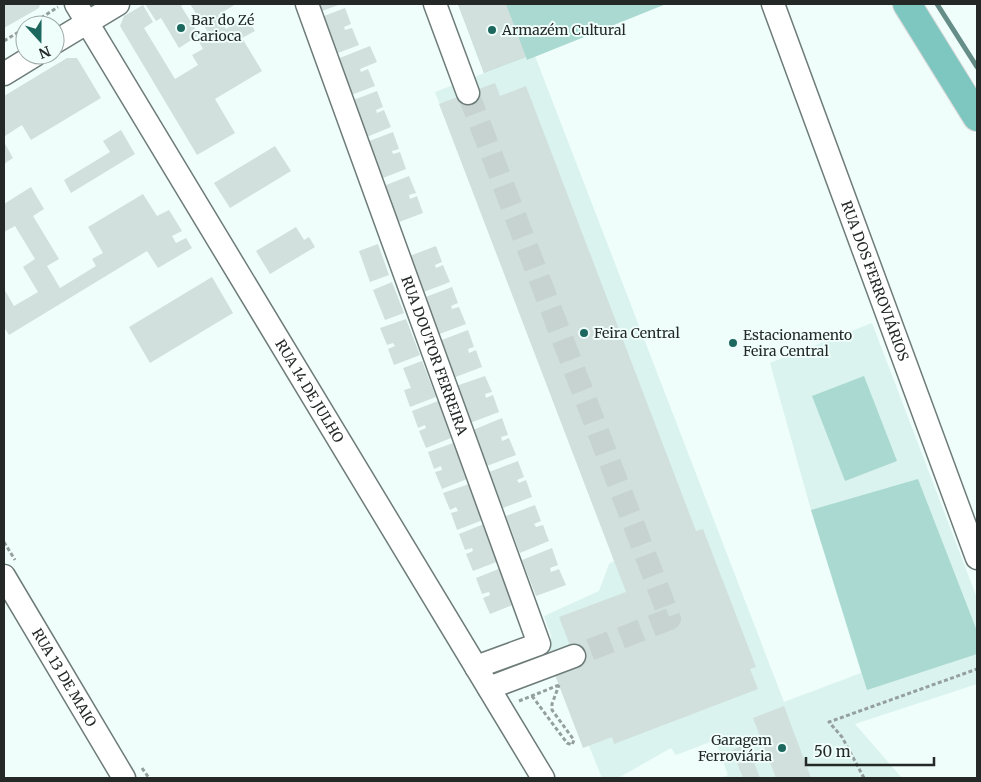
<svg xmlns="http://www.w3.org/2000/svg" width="981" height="782" viewBox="0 0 981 782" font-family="Merriweather,serif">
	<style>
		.built { fill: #daf3ee }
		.green { fill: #a9d9d1 }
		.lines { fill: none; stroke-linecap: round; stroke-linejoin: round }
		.stream { stroke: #668e89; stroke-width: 5 }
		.building { fill: #d1e0dd }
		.minor-tunnel { stroke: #c6d3d1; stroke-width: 22; stroke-dasharray: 22 11; stroke-linecap: butt }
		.minor-casing { stroke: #6e7c79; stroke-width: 25 }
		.major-casing { stroke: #d8d8d8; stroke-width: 30 }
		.path { stroke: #95a09e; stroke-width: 3; stroke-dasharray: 4 2.5; stroke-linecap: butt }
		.minor { stroke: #fff; stroke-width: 22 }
		.major { stroke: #7dc7c0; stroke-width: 28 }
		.poi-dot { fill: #1c675e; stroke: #effefb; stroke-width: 2 }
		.labels { text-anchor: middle; stroke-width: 4; stroke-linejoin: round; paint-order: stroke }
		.poi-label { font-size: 14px; fill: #242928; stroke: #effefb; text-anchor: start }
		.street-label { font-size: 14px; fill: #242928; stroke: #effefb }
	</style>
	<rect width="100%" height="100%" fill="#effefb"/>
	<!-- built -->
	<path class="built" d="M535,56L784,702L861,673L811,510L770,363L872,323L977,598V684L855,724L902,778H721L728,775L715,740L676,755L671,748L618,778H602L589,746L547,654L551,643V635L544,616L599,591L609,564L614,561L435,92L526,57L528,60Z"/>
	<!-- green -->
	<g class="green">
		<path d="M458,4H666L527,60L526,57L484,73Z"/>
		<path d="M864,376L897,461L845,481L812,396Z"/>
		<path d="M918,479L977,631V654L867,690L811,510Z"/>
	</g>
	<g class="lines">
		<!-- stream -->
		<path class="stream" d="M937,4L977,67"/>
	</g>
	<!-- building -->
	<g class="building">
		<path d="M4,4H40L39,8L4,28Z"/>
		<path d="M145,4H184L181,6L199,35L179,48L161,18L156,21Z"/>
		<path d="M190,4H236L218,15L226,29L246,16L255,31L242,38L262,71L215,99L235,133L197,155L120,26L124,16L143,5L153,22L144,28L175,79L198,65L192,55L203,49L198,40L209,34Z"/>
		<path d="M310,4H341L314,14Z"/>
		<path d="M458,4H506L526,57L484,73Z"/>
		<path d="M345,8L351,24L344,27L345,30L352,28L359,45L330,56L316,19Z"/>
		<path d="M370,46L377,62L360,69L361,72L368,69L375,86L346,97L332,61Z"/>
		<path d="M67,58H77L101,98L31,140L22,125L5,136L4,96Z"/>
		<path d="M495,83L500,96L526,86L696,531L703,529L756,667L750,669L758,689L614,744L612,737L583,748L555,675L578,666L559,617L626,592L439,104Z"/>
		<path d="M377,91L383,107L376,110L377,113L384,110L391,127L362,139L348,102Z"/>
		<path d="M121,130L135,154L71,193L64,180L110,152L103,141Z"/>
		<path d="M393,132L399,149L392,151L393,154L400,152L406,169L378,180L364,143Z"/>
		<path d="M4,142L13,158L4,164Z"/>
		<path d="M275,146L291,171L230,208L214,183Z"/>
		<path d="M409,176L416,193L409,195L410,199L417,196L423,213L394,224L381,187Z"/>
		<path d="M31,187L44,209L33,216L59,259L47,266L60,288L96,266L92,259L103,253L88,227L143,194L157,216L169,210L182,231L172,236L176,243L186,238L192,248L158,268L147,251L9,335L4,327V289L14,306L38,292L23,267L35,259L15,226L4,232V204Z"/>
		<path d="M296,227L304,240L309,237L315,247L270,274L256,251Z"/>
		<path d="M378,244L389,275L370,282L359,251Z"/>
		<path d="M436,246L442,262L435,265L436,268L443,265L450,282L421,293L407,257Z"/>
		<path d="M212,277L233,313L150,363L129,327Z"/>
		<path d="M392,282L404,313L385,320L373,290Z"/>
		<path d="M452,287L458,303L451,306L452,309L459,307L466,324L437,335L423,298Z"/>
		<path d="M406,319L420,355L394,365L388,349L395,346L393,343L387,345L380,328Z"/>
		<path d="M468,330L474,347L468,349L469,353L476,350L482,367L453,378L439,341Z"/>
		<path d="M422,361L436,397L410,407L404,390L411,388L403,368Z"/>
		<path d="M485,376L492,392L485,394L486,398L493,395L499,412L470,423L456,386Z"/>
		<path d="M438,401L451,438L426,448L419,431L426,428L425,425L418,428L412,411Z"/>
		<path d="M502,418L508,435L501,437L502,441L509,438L516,455L487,466L473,430Z"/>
		<path d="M453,443L467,479L442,489L435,472L442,470L441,466L434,469L428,452Z"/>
		<path d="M518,461L524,477L517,480L519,483L526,480L532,497L503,508L489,472Z"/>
		<path d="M469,484L483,520L457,530L451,513L458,511L456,507L450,510L443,493Z"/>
		<path d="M535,505L541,521L534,524L536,527L543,525L549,541L520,553L506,516Z"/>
		<path d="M484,524L499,561L473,571L466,554L473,551L472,548L465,550L459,534Z"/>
		<path d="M552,548L558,565L550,568L551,572L559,569L566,585L536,596L522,560Z"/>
		<path d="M501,568L515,604L490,614L483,598L490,595L489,592L482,594L476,578Z"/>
		<path d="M784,706L811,778H776L753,718Z"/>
		<path d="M747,744L760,778H743L732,750Z"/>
	</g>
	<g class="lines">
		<!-- minor-tunnel -->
		<path class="minor-tunnel" d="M468,93L670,619L574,656"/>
		<defs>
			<g id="minor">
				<path id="s1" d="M76,4L543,778"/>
				<path id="s2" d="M307,4L539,644L476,667"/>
				<path d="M435,4L468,93"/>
				<path id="s3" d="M773,4L977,558"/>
				<path d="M55,42L118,4"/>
				<path d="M4,74L35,55"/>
				<path id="s4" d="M4,576L124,778"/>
				<path d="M489,688L574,656"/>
			</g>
			<path id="major" d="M907,4L977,117"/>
		</defs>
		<!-- minor casing -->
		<use href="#minor" class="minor-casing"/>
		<!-- major casing -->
		<use href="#major" class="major-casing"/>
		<!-- path -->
		<g class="path">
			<path d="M30,25L58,7"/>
			<path d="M4,41L25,28"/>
			<path d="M4,542L15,560"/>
			<path d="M532,696L567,743L572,745L574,740L552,710V704L559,685"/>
			<path d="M519,701L559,685"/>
			<path d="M142,768L149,778"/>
			<path d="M864,778L842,737L829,722L977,669"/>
		</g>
		<!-- minor -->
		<use href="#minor" class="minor"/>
		<!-- major -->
		<use href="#major" class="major"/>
	</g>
	<!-- markers -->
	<g class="poi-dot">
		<circle cx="181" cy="28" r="5"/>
		<circle cx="492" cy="30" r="5"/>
		<circle cx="584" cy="333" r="5"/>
		<circle cx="733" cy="343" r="5"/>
		<circle cx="782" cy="748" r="5"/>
	</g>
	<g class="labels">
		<!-- poi labels -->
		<g class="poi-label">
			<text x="191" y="25">Bar do Zé<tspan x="191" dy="16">Carioca</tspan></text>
			<text x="502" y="35">Armazém Cultural</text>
			<text x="594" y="338">Feira Central</text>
			<text x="743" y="340">Estacionamento<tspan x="743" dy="16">Feira Central</tspan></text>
			<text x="772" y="745" text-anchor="end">Garagem<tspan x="772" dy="16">Ferroviária</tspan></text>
		</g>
		<!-- street labels -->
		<g class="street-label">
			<text dy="5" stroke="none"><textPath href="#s3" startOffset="295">RUA DOS FERROVIÁRIOS</textPath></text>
			<text dy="5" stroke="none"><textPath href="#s2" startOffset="374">RUA DOUTOR FERREIRA</textPath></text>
			<text dy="5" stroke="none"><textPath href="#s1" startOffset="452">RUA 14 DE JULHO</textPath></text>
			<text dy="5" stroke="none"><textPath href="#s4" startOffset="118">RUA 13 DE MAIO</textPath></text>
		</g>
	</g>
	<!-- border -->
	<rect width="981" height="782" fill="none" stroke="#242928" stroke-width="10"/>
	<!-- north arrow -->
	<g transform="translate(40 40) rotate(159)"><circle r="24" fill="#effefb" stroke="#9ea9a7"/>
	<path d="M0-4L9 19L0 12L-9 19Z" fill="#1c675e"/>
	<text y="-8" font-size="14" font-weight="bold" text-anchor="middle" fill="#242928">N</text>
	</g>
	<!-- scale -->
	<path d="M806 757v8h128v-8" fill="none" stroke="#242928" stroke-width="2.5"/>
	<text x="814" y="757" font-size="15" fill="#242928" stroke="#effefb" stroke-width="4" paint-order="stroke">50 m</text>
</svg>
